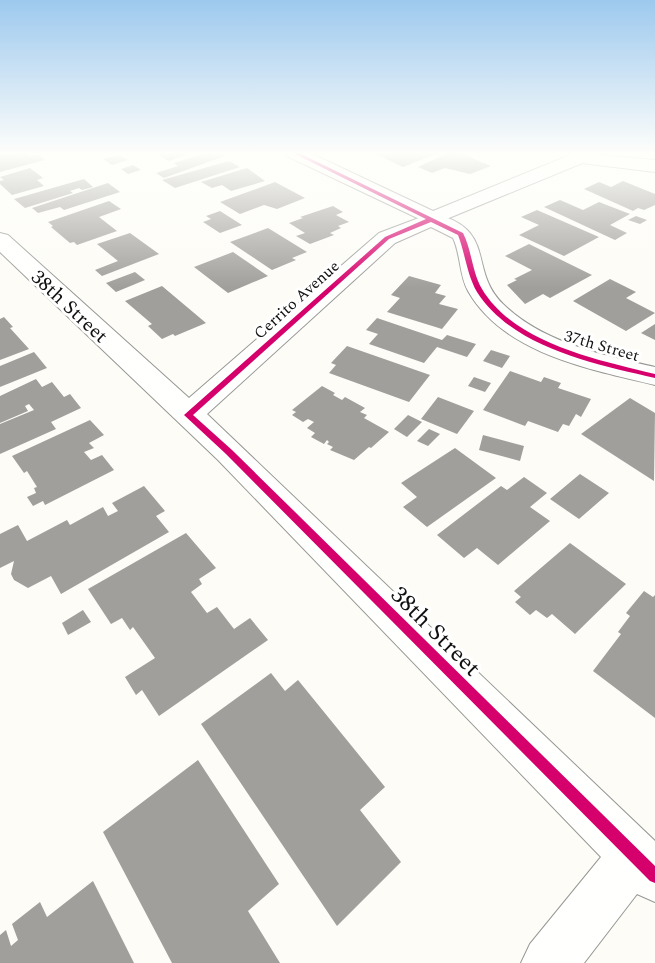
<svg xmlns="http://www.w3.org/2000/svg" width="655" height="963" viewBox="0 0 655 963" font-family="Spectral,serif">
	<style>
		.building { fill: #a19f9c }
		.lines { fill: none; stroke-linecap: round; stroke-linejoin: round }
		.minor-casing { stroke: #979795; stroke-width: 2 }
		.tertiary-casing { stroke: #979795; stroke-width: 2 }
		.minor { fill: #fffffe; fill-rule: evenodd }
		.tertiary { fill: #fffffe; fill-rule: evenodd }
		.cycleway-casing { stroke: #fff; stroke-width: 4 }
		.cycleway { fill: #d6006c; fill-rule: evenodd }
		.labels { text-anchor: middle; stroke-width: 6; stroke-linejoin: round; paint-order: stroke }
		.far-street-label { font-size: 16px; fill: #111; stroke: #fff }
		.street-label { font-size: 20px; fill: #111; stroke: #fff }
		.near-street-label { font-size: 24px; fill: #111; stroke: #fff }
	</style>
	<rect width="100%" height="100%" fill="#fdfcf7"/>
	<!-- building -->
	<g class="building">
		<path d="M26,153L30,156L38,154L45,160L0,172V154Z"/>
		<path d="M155,153H188V154L169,161Z"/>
		<path d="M206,153H220L225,156L164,178L156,173L178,166L174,163Z"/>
		<path d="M373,153H438L403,167Z"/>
		<path d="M448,153H460L491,166L470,174L445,168L432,173L418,167Z"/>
		<path d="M119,155L128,160L112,165L103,159Z"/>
		<path d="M229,161L240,167L175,188L162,180Z"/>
		<path d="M133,165L141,170L128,174L121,169Z"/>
		<path d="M30,168L43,178L37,180L44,186L12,195L0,184V181L4,180L0,177Z"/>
		<path d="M247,168L265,181L231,191L222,185L212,188L201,182Z"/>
		<path d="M84,179L93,187L82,190L79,188L70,191L73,193L25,208L14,199Z"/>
		<path d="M623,181L655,194V205L644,210L638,208L633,211L584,189L599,182L611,187Z"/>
		<path d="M275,182L305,198L277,209L264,205L240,214L220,202Z"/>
		<path d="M108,183L120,192L64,210L60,207L38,213L32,208Z"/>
		<path d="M560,200L583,210L599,202L630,214L610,225L627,233L615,240L544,207Z"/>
		<path d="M109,201L121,209L99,217L117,231L77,245L74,242L70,243L51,227L53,226L48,222Z"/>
		<path d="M333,206L343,212L336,215L349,222L338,226L341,228L330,233L334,235L310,244L296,236L305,233L289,223L303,218L300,217Z"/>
		<path d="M537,210L599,237L564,256L519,235L539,225L521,217Z"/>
		<path d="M220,211L242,225L220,233L203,222L211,219L206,216Z"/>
		<path d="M636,216L647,220L640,224L628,220Z"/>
		<path d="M268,228L307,252L292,258L296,260L272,270L230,242Z"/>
		<path d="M130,233L159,254L102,276L95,270L118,261L97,244Z"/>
		<path d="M529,244L592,275L550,298L543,294L525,304L507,285L517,280L514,279L532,270L505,256Z"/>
		<path d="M233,252L268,276L228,293L194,267Z"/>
		<path d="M135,272L145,280L116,292L106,283Z"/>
		<path d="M409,276L441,285L435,293L446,296L439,304L458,309L442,329L387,312L400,298L391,295Z"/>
		<path d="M610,279L636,292L626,298L655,313L626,331L573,301Z"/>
		<path d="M162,286L206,323L175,336L173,334L162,339L148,326L152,324L125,301Z"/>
		<path d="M4,317L13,327L10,328L29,349L0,360V319Z"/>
		<path d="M377,318L442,340L447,335L476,344L467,357L437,347L424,363L369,344L378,334L366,330Z"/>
		<path d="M655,324V340L641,333Z"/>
		<path d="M347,346L430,375L409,402L329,373L336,365L331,363Z"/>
		<path d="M491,350L510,356L502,368L483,361Z"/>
		<path d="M34,352L47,368L0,387V366Z"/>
		<path d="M510,371L541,382L544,377L561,383L558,388L591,399L581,417L576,414L569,426L563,424L558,432L528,421L525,426L483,410Z"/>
		<path d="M474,377L491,383L485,392L468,386Z"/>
		<path d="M36,379L42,387L52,382L64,397L70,394L81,408L51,422L56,429L0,454V424L34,410L29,404L25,406L28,411L0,423V396Z"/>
		<path d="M322,386L335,393L333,395L342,400L345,397L365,408L360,412L367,415L364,418L389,432L371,448L369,447L354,460L330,450L333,447L327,444L329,442L327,440L324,444L311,437L315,433L307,428L314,422L308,419L303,422L292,415L296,412L292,410Z"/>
		<path d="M438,397L474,411L457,434L421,419Z"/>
		<path d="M630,398L655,413L654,481L581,434Z"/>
		<path d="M408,415L422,422L407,437L394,429Z"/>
		<path d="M90,420L104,435L89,443L94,448L84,452L91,460L102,455L114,470L45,505L43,501L33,506L27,497L36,493L34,488L37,487L27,471L24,473L12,456Z"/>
		<path d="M429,429L440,434L428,446L417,441Z"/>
		<path d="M483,435L524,446L520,461L479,450Z"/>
		<path d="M455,448L496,478L427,527L403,507L417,497L401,483Z"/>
		<path d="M580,474L609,493L579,519L550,499Z"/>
		<path d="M524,477L547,493L530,507L550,521L498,565L477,548L464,558L437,535L501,486L507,490Z"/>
		<path d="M144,486L165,511L156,516L169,532L61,594L51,576L28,588L14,580L11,574L14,561L0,568V534L18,525L27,541L67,520L70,525L103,507L108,516L118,511L112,503Z"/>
		<path d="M186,533L216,568L199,579L202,584L191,592L207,613L217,607L234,629L250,618L268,640L159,716L142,690L136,695L125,677L155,658L133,627L130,630L122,618L111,624L88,589Z"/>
		<path d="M570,543L626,584L575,634L552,614L547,618L536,610L530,615L515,602L521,597L514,591Z"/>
		<path d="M644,591L653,597L655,595V718L593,671L621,634L618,632L630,616L626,613Z"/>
		<path d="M83,610L91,622L68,635L62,623Z"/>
		<path d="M271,673L285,691L298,680L385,787L360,810L401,862L337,926L201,724Z"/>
		<path d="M198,760L279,884L248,911L280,963H172L103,832Z"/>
		<path d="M93,881L134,963H0V935L6,930L11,946L18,940L12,924L40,902L47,917Z"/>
	</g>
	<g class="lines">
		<defs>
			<g id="minor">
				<path d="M577,153L655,160V172L573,162L570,158Z"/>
				<path d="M432,213C499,229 467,269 503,304C543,343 603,355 655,367V385C590,369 504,354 468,291C459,275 461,255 453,238L431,227L395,243L207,414L655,841V902L637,894L584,963H521L530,944L601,857L218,460L0,252V233L8,235L189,398L379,233Z"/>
			</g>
			<path id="tertiary" d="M286,153H310L433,211L575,153H600L597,157L432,225L289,157Z"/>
		</defs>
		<!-- minor casing -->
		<use href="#minor" class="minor-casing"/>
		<!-- tertiary casing -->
		<use href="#tertiary" class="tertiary-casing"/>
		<!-- minor -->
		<use href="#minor" class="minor"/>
		<!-- tertiary -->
		<use href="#tertiary" class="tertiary"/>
		<defs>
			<path id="cycleway" d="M293,153H299L463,233C472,251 472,272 482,289C514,343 598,360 655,374V378C595,364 513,348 477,292C467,275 465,253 458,235L431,222L389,239L193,415L232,450L655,866V883L650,881L226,454L184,415L385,237L426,219Z"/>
		</defs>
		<!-- cycleway casing -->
		<use href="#cycleway" class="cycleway-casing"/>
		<!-- cycleway -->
		<use href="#cycleway" class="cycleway"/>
	</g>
	<!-- sky -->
	<linearGradient id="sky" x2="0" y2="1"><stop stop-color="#9dc9ee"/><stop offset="0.53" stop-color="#fefefb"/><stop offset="1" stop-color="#fefefb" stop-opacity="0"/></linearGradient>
	<rect width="655" height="288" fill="url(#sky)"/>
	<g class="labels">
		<!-- far-street labels -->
		<g class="far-street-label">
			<text transform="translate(296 299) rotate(-42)" y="6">Cerrito Avenue</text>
			<text transform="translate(602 345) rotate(16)" y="6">37th Street</text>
		</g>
		<!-- street labels -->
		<g class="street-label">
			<text transform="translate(70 306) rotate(43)" y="7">38th Street</text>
		</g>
		<!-- near-street labels -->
		<g class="near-street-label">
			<text transform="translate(436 631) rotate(45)" y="8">38th Street</text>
		</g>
	</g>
</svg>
